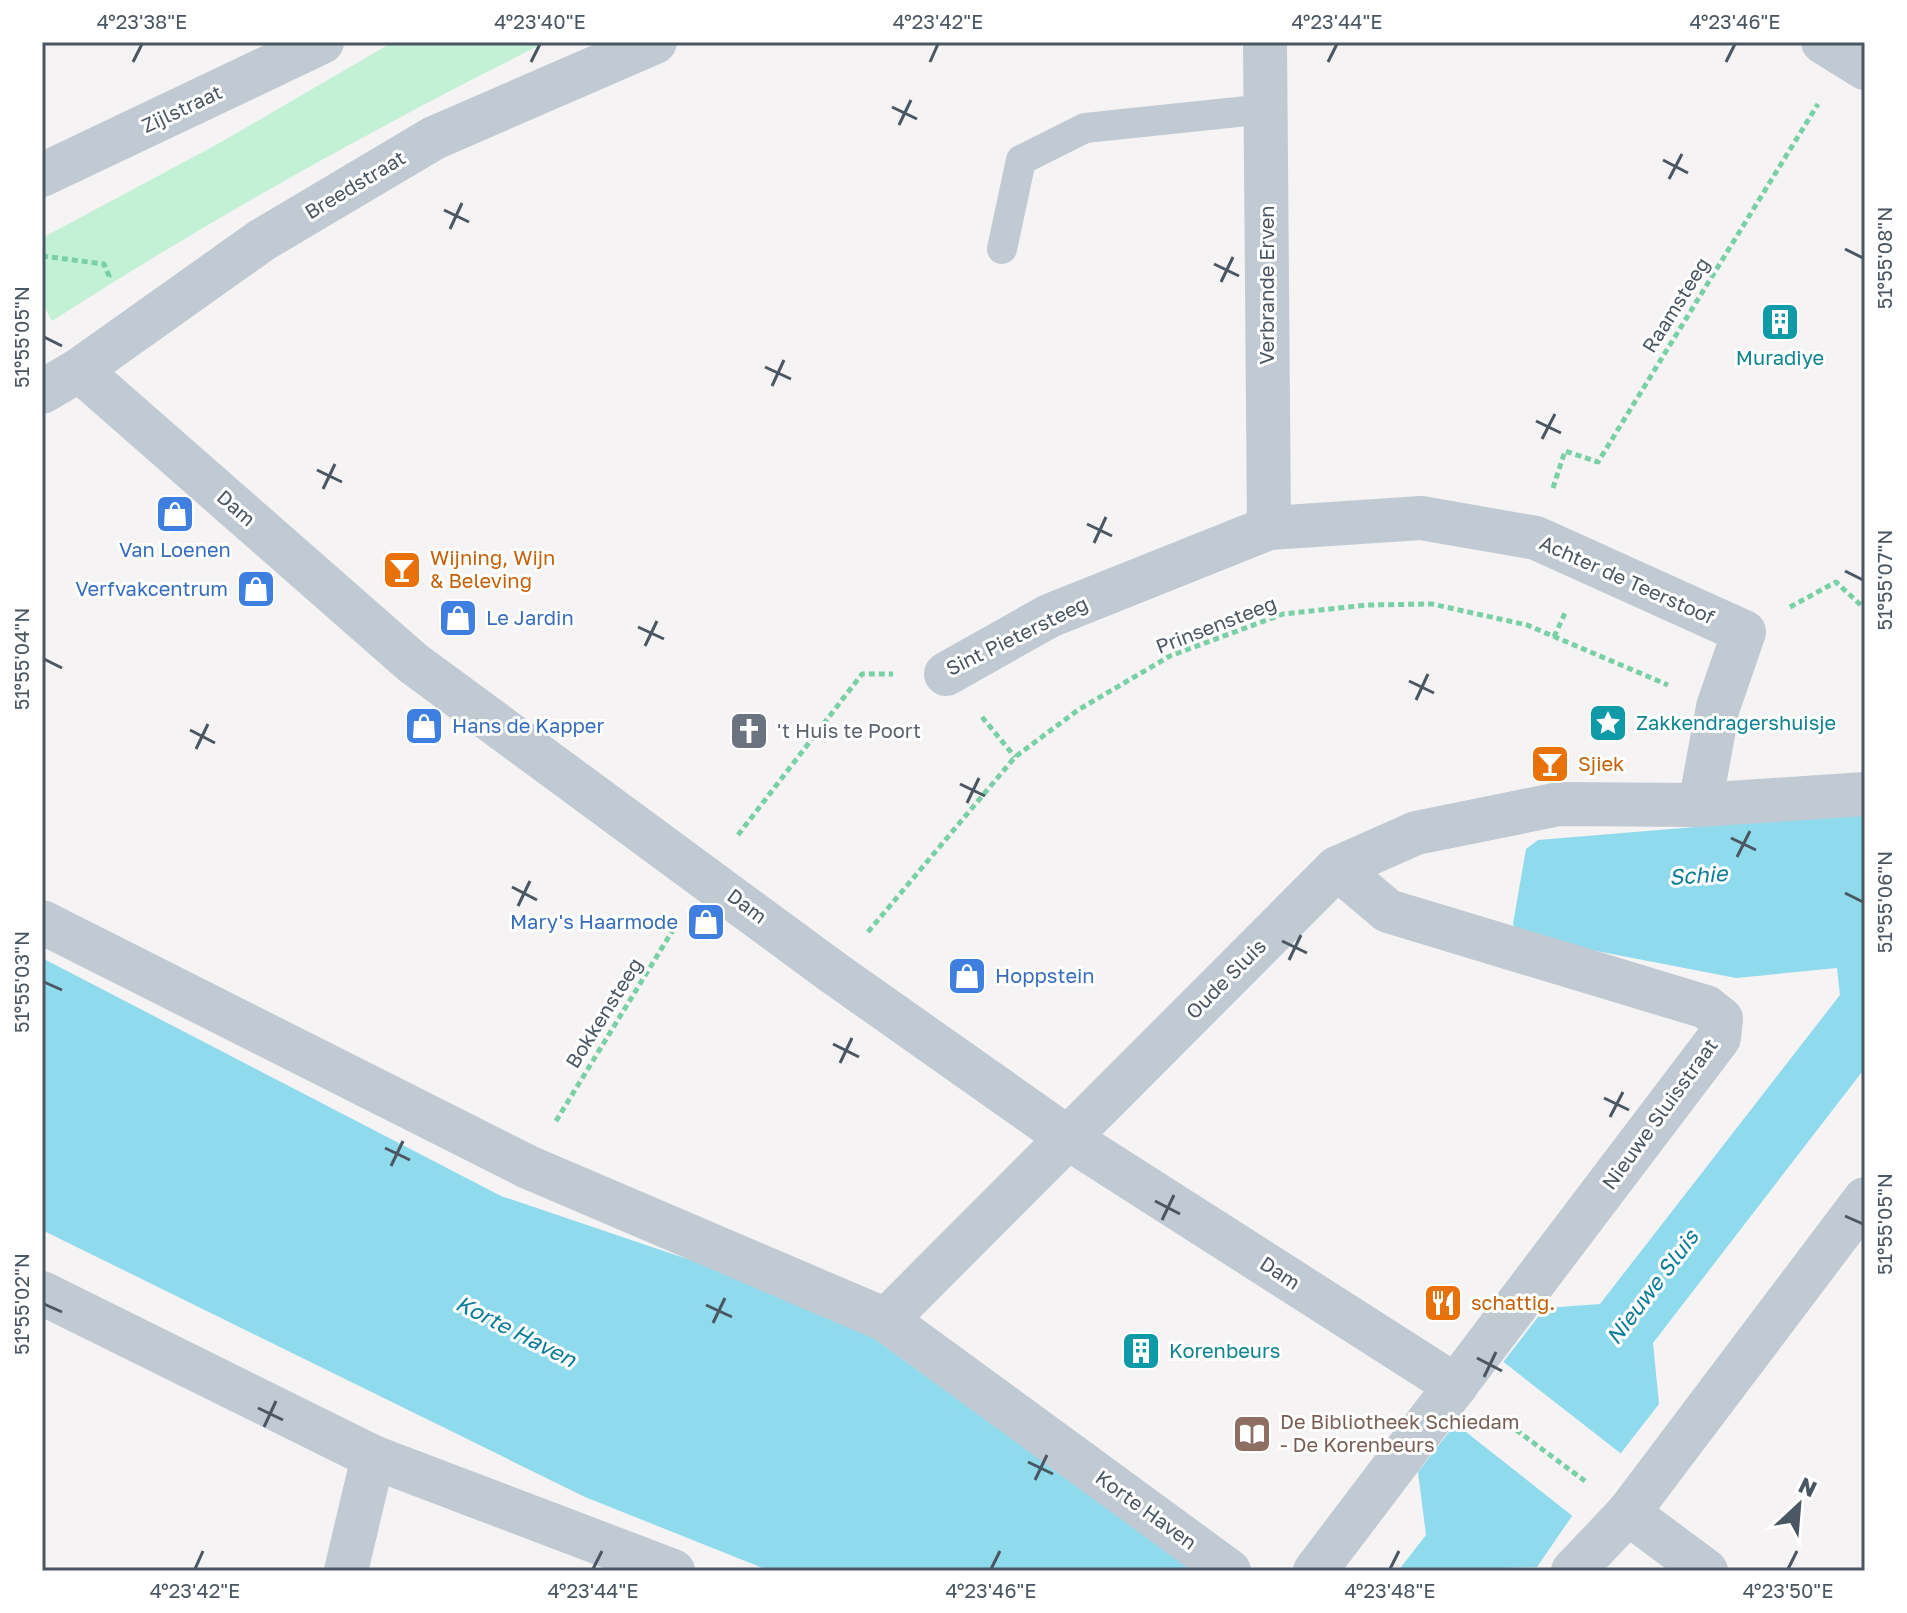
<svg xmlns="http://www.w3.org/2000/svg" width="1907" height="1613" viewBox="0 0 1907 1613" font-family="'Golos Text',sans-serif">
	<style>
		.green { fill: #c3f1d5 }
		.water { fill: #90daee }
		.pier { fill: #f5f3f3 }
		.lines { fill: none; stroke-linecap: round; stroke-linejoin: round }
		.path { stroke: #7ad0a6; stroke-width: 5; stroke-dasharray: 6 4; stroke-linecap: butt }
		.lane { stroke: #c1cad2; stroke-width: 30 }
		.street { stroke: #c1cad2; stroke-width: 44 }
		.ticks { fill: none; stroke: #4a5661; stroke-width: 3 }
		.labels { text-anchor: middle; stroke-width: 6; stroke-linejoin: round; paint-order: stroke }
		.street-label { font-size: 20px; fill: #4a5661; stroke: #fff }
		.culture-label { font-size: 20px; fill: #0d838f; stroke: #fff; text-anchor: start }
		.shop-label { font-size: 20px; fill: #366cbe; stroke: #fff; text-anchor: start }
		.food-label { font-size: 20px; fill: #c56008; stroke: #fff; text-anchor: start }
		.worship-label { font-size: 20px; fill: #5b616d; stroke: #fff; text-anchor: start }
		.education-label { font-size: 20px; fill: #785e54; stroke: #fff; text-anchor: start }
		.water-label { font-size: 22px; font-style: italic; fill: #0c7c9b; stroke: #fff }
		.neatline { fill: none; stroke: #4a5661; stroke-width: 3 }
		.ticks-label { font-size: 20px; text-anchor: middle; fill: #4a5661 }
	</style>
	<rect width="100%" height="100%" fill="#f5f3f3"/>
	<!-- green -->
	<path class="green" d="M393,42H546C376,127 212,218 52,321L42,302V238L216,145Z"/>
	<!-- water -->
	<g class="water">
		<path d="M1865,813V1068L1653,1343L1659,1404L1572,1516L1537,1567L1398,1571L1426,1535L1418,1472L1545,1308L1600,1304L1840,995L1837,968L1736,978L1524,937L1517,933L1513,924L1526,849L1538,840Z"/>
		<path d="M42,958L501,1196L832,1308L1195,1571H770L585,1497L42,1230Z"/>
	</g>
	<!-- pier -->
	<path class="pier" d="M1501,1360L1624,1456L1575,1518L1452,1421Z"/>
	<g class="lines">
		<!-- path -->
		<g class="path">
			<path d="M42,256L104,264L109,276L107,278"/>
			<path d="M1553,488L1565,451L1598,462L1818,104"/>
			<path d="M1790,607L1836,582L1865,609"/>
			<path d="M1554,637L1565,613"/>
			<path d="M982,717L1015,757"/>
			<path d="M738,835L862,674H893"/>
			<path d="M868,932L1015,757L1078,710L1170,656L1283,614L1367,605L1432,604L1527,625L1668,685"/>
			<path d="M556,1121L676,925"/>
			<path d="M1500,1418L1585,1481"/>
		</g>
		<!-- lane -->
		<path class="lane" d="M1002,249L1021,160L1085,128L1266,109"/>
		<!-- street -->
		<g class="street">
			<path d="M1265,42L1269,528"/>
			<path d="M1823,42L1865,68"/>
			<path d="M42,175L322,42"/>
			<path d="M79,370L413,663L834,973L1068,1138L1456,1386"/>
			<path d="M42,392L79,370L262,240L434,138L655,42"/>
			<path d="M946,674L1049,616L1269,528L1421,518L1536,538L1744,632L1718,707L1700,805"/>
			<path d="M42,922L528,1167L886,1320L1229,1571"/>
			<path d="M42,1293L373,1457L673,1571"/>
			<path d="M886,1320L1337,868L1416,833L1559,804L1700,805L1865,794"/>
			<path d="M1628,1513L1706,1571"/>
			<path d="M346,1571L373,1457"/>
			<path d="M1315,1571L1719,1038L1721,1019L1706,1007L1388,911L1337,868"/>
			<path d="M1573,1571L1628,1513L1865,1199"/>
		</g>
	</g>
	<!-- ticks -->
	<path class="ticks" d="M133,62L142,44M531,62L540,44M930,62L938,44M1328,62L1337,44M1726,62L1735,44M892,107L917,119M899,125L911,100M1663,160L1688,173M1669,179L1682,154M444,210L469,222M450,229L462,203M1845,249L1863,258M1214,264L1239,276M1221,282L1233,257M44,337L62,346M765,367L791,379M772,386L784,360M1536,421L1561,433M1542,439L1555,414M317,470L342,482M323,489L335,464M1087,524L1112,536M1094,543L1106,517M1845,571L1863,580M638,627L664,639M645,646L657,621M44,659L62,668M1409,681L1434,693M1416,700L1428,674M190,730L215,743M196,749L208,724M960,784L985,796M967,803L979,778M1731,838L1756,850M1737,857L1750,831M512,887L537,900M1845,893L1863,902M518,906L530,881M1282,941L1307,953M1289,960L1301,935M44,982L62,990M833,1044L859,1057M840,1063L852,1038M1604,1098L1629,1110M1610,1117L1623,1092M385,1148L410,1160M391,1166L403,1141M1155,1201L1180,1214M1845,1216L1863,1224M1162,1220L1174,1195M44,1304L62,1312M706,1305L732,1317M713,1323L725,1298M1477,1358L1502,1371M1484,1377L1496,1352M258,1408L283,1420M264,1427L276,1401M1028,1462L1053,1474M1035,1480L1047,1455M195,1569L203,1551M593,1569L602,1551M991,1569L1000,1551M1390,1569L1399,1551M1788,1569L1797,1551"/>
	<!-- icons -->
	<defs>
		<symbol id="building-square" viewBox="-11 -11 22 22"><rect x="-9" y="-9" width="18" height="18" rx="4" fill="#0f9aa8" stroke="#fff"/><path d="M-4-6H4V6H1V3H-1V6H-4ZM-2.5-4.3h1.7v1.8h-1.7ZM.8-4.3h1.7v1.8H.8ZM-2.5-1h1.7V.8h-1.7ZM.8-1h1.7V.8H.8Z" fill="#fff"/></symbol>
		<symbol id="shop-square" viewBox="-11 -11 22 22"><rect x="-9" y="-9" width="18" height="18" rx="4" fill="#3f7fe0" stroke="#fff"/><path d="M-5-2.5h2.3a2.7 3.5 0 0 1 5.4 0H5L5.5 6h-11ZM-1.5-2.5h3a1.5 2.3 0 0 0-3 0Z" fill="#fff"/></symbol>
		<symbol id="bar-square" viewBox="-11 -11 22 22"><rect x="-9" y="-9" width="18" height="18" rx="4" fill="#e8710a" stroke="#fff"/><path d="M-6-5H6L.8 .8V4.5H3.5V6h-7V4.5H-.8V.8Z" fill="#fff"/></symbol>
		<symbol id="sight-square" viewBox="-11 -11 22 22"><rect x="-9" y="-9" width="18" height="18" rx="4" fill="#0f9aa8" stroke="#fff"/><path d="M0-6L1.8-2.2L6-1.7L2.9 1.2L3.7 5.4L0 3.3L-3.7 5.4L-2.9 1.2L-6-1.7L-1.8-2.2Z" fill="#fff"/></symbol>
		<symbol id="church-square" viewBox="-11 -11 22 22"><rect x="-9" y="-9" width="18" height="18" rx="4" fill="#6b7280" stroke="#fff"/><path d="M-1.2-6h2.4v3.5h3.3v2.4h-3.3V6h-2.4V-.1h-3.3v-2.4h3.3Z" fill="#fff"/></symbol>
		<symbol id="restaurant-square" viewBox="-11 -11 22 22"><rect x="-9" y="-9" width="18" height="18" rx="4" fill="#e8710a" stroke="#fff"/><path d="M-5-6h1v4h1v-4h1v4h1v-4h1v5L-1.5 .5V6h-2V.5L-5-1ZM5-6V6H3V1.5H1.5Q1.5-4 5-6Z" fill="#fff"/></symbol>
		<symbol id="library-square" viewBox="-11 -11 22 22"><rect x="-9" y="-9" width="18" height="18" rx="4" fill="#8d6e63" stroke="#fff"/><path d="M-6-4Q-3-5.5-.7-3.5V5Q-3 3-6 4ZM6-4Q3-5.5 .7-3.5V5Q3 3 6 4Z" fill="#fff"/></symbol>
	</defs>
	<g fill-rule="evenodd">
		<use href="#building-square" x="1758" y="300" width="44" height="44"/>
		<use href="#shop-square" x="153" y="492" width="44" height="44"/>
		<use href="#bar-square" x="380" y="548" width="44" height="44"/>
		<use href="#shop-square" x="234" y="567" width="44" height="44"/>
		<use href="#shop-square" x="436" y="596" width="44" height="44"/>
		<use href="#sight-square" x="1586" y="701" width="44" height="44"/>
		<use href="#shop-square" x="402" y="704" width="44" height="44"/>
		<use href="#church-square" x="727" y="709" width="44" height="44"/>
		<use href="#bar-square" x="1528" y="742" width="44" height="44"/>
		<use href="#shop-square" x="684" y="900" width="44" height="44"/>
		<use href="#shop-square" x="945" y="954" width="44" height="44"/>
		<use href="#restaurant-square" x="1421" y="1281" width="44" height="44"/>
		<use href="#building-square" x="1119" y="1329" width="44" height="44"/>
		<use href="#library-square" x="1230" y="1412" width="44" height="44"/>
	</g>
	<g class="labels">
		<!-- street labels -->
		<g class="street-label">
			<text transform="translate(182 109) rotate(-25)" y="7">Zijlstraat</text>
			<text transform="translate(355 185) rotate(-31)" y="7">Breedstraat</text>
			<text transform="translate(1267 285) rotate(-90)" y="7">Verbrande Erven</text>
			<text transform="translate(1676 305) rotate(-58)" y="7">Raamsteeg</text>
			<text transform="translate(236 508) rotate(41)" y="7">Dam</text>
			<text transform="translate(1627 580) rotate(24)" y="7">Achter de Teerstoof</text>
			<text transform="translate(1216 625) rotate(-21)" y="7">Prinsensteeg</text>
			<text transform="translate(1017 636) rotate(-26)" y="7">Sint Pietersteeg</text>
			<text transform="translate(747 906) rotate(37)" y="7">Dam</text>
			<text transform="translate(1226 979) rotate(-45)" y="7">Oude Sluis</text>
			<text transform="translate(604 1013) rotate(-58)" y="7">Bokkensteeg</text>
			<text transform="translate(1660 1114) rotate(-54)" y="7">Nieuwe Sluisstraat</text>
			<text transform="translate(1280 1273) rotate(33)" y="7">Dam</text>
			<text transform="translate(1146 1510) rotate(36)" y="7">Korte Haven</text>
		</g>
		<!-- culture labels -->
		<g class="culture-label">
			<text x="1780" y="365" text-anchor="middle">Muradiye</text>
			<text x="1636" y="730">Zakkendragershuisje</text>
			<text x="1169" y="1358">Korenbeurs</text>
		</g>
		<!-- shop labels -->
		<g class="shop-label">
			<text x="175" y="557" text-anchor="middle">Van Loenen</text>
			<text x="228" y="596" text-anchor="end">Verfvakcentrum</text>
			<text x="486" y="625">Le Jardin</text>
			<text x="452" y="733">Hans de Kapper</text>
			<text x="678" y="929" text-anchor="end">Mary's Haarmode</text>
			<text x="995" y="983">Hoppstein</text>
		</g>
		<!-- food labels -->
		<g class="food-label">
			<text x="430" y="565">Wijning, Wijn<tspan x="430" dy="23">&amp; Beleving</tspan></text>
			<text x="1578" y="771">Sjiek</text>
			<text x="1471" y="1310">schattig.</text>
		</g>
		<!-- worship labels -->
		<g class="worship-label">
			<text x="777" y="738">'t Huis te Poort</text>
		</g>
		<!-- education labels -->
		<g class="education-label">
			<text x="1280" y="1429">De Bibliotheek Schiedam<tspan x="1280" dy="23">- De Korenbeurs</tspan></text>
		</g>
		<!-- water labels -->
		<g class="water-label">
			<text transform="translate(1698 875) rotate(-4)" y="8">Schie</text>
			<text transform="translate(1652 1287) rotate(-53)" y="8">Nieuwe Sluis</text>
			<text transform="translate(516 1331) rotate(27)" y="8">Korte Haven</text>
		</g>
	</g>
	<!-- border -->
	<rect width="1907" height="1613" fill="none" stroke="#ffffff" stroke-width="88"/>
	<!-- north arrow -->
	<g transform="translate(1799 1505) rotate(26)" stroke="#ffffff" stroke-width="6" paint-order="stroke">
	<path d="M0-6L14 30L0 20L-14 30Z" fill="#4a5661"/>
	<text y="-12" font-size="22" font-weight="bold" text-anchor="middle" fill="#4a5661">N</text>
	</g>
	<rect x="44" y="44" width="1819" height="1525" class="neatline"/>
	<g class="ticks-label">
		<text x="142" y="29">4°23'38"E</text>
		<text x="540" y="29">4°23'40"E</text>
		<text x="938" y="29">4°23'42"E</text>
		<text x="1337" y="29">4°23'44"E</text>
		<text x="1735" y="29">4°23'46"E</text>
		<text transform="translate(1885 258) rotate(-90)" y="7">51°55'08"N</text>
		<text transform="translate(22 337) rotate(-90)" y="7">51°55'05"N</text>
		<text transform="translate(1885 580) rotate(-90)" y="7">51°55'07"N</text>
		<text transform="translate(22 659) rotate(-90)" y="7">51°55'04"N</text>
		<text transform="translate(1885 902) rotate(-90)" y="7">51°55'06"N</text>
		<text transform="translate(22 982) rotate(-90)" y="7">51°55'03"N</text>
		<text transform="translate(1885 1224) rotate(-90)" y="7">51°55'05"N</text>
		<text transform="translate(22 1304) rotate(-90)" y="7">51°55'02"N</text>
		<text x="195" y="1598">4°23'42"E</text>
		<text x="593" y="1598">4°23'44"E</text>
		<text x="991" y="1598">4°23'46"E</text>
		<text x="1390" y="1598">4°23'48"E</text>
		<text x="1788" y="1598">4°23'50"E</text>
	</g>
</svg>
